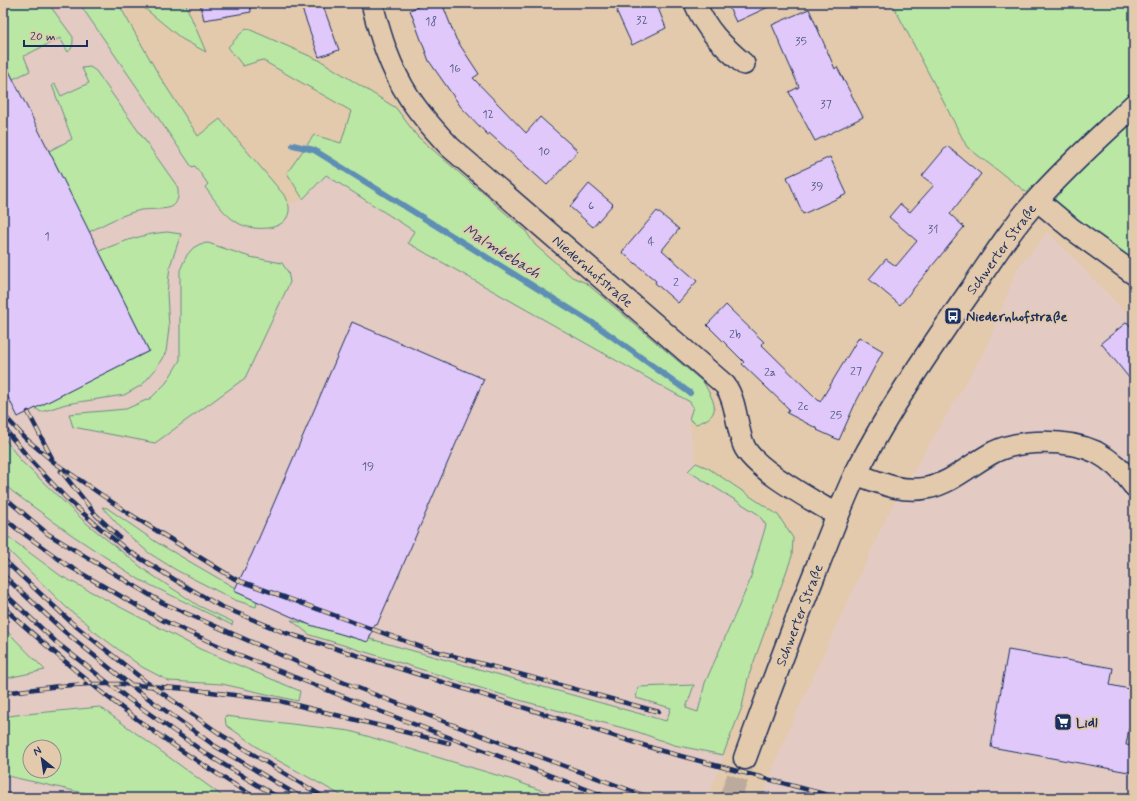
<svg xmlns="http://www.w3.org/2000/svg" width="1137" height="801" viewBox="0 0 1137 801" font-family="Mynerve,sans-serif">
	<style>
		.built { fill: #e3cac3 }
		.green { fill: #bae7a4; stroke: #6a8b81; fill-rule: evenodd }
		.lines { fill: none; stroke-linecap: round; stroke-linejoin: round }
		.stream { stroke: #5f8eb4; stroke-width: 6 }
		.building { fill: #e0c9fa; stroke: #1b2f5e }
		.secondary-tunnel { stroke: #bcab9c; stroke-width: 22; stroke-dasharray: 22 11; stroke-linecap: butt }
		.minor-casing { stroke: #1b2f5e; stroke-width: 24 }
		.secondary-casing { stroke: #1b2f5e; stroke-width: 25 }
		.minor { stroke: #e4caac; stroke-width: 21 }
		.secondary { stroke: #e4caac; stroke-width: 22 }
		.rail-casing { stroke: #1b2f5e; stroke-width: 4.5 }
		.rail { stroke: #e4caac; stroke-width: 3; stroke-dasharray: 9; stroke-linecap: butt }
		.labels { text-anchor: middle; stroke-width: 4; stroke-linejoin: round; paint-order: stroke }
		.number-label { font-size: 12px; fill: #4c5685 }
		.street-label { font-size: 14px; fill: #1b2f5e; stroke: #e4caac }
		.poi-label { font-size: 14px; font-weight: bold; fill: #1b2f5e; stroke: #e4caac; text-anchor: start }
		.water-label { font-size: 15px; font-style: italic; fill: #263f6c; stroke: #e4caac }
	</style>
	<rect width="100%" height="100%" fill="#e4caac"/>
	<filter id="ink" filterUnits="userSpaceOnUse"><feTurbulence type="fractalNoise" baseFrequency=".025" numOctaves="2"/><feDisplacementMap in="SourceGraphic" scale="8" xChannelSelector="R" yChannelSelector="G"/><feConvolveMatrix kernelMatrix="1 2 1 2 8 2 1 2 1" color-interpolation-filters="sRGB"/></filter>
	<g filter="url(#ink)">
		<!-- built -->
		<g class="built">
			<path d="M3,3H118L160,77L198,136L220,119L284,195L289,205L303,199L326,175L414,231L409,244L690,402L693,407L689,420L696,463L708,468L778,515L793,538L792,556L748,678L742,707L708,798H562L513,780L350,731L225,716L226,725L270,756L346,798H225L100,707L16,715L3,717V679L45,669L3,627V545L67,608L89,625L88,627L142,667L169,681L222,684L297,701L300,692L200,649L61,576L3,533V483L13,492L140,580L232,625L233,622L199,606L146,571L85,522L20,460L3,436Z"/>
			<path d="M1048,232L1134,321V798H762L783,742L887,516L986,348L1017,269Z"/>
			<path d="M3,775L106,798H3Z"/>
		</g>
		<!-- green -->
		<g class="green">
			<path d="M3,3H48L73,37C73,44 73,48 68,52L60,38L24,56L30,71L13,79L3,59Z"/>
			<path d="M79,3H118L160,77L198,136L220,119L284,195C285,198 288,203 289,206C292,232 253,232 238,223C224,215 214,199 205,187L208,184L195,166L192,167Z"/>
			<path d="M141,3H185L206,52L182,39L143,7Z"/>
			<path d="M892,3H1134V264L1051,211L967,147Z"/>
			<path d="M246,28L321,61L396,108L417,136L525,230L535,245L572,277L586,283L704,383C714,402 724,415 696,424L689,419L693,407L690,402L408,243L414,231L326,175L303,199L287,173L314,135L341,143L351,111L262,60L243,66L228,47Z"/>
			<path d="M90,67L96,71L177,186C179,192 179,201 173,206C168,210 149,209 141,210C123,214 106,223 89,232L49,151L72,139L52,85L55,84L61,96L89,83L82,68Z"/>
			<path d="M167,232L181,234L170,266L167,293L169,328L166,352L155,370L142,385L124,395L66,404L41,412L35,408L149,351L99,251C122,242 142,234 167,232Z"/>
			<path d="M208,243L250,257L282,263L288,272L290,282L245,378L155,443L73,427L69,414L126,409L151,398L166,383L180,360V270L187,255L193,248L200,244Z"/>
			<path d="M3,436L20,460L85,522L146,571L199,606L233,622L232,625L140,580L72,535L13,492L3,483Z"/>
			<path d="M696,463L708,468L778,515L793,538L792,556L748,678L742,707L723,755L674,745L638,732L519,700L356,649L310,635L291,620L374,640L666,721L671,708L636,698L638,687L694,685L686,708L698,712L705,683L749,583L766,525L758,514L688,471Z"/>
			<path d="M102,507L107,508L156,542L235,588L234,591L257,601L256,607L235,600L176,570L149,553L125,532Z"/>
			<path d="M3,533L61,576L200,649L300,691L298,701L222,684L169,681L142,667L88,627L89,625L67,608L3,545Z"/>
			<path d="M3,627L45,670L3,679Z"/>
			<path d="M100,707L225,798H106L3,775V717L16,715ZM30,747H54V771H30Z"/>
			<path d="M225,716L350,731L513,780L562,798H346L270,756L226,725Z"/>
		</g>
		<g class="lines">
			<!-- stream -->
			<path class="stream" d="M293,145L314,150L596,325L690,393"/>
		</g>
		<!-- building -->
		<g class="building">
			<path d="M200,3H250L251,12L204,20Z"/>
			<path d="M300,3H322L339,50L319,57Z"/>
			<path d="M427,3H442L456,39L479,74L473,78L526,133L540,117L578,151L547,185L489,133L488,135L461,107L429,61L410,10Z"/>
			<path d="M615,3H656L666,28L632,45L617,12L618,10Z"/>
			<path d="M727,3H777L736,22Z"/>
			<path d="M809,9L835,69L837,67L863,117L815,141L789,92L799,87L772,25Z"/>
			<path d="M3,59L149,351L18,417L3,387Z"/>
			<path d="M947,146L981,174L950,214L964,227L900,305L869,279L886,259L896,266L917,241L889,217L900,204L910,212L934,185L922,176Z"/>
			<path d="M830,157L847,194L803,214L787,177Z"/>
			<path d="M589,184L613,204L593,227L570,207Z"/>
			<path d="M657,211L679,229L662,250L697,281L678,303L655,283L656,281L622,252Z"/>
			<path d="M726,305L764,342L761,344L820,402L859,337L883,351L855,404L839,440L817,430L818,429L787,413L789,409L742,364L744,362L707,325Z"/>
			<path d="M352,322L484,379L377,625L375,624L368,642L310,625L234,591L252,554Z"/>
			<path d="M1127,322L1134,331V384L1101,343Z"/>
			<path d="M1008,650L1113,668L1110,685L1134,690V700L1126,745L1134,746V773L991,747Z"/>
		</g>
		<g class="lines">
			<!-- secondary-tunnel -->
			<path class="secondary-tunnel" d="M730,798L745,758"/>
			<defs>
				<g id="minor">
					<path d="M372,3C380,36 390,68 409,97C420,115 436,132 450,147L725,385C737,402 736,427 744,446C754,469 814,501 837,515"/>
					<path d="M695,3C706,30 722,45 744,64"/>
					<path d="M1037,200L1072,229L1134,274"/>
					<path d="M856,474C880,483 901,493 927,488C952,483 971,464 994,452C1021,439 1068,439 1096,452C1111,460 1124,472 1134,486"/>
				</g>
				<path id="secondary" d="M745,758C768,695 791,632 816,570C829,537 841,505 856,473C889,409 930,349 971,290C992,259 1012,227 1037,200C1067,166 1101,136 1134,105"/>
			</defs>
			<!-- minor casing -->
			<use href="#minor" class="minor-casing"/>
			<!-- secondary casing -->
			<use href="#secondary" class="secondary-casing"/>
			<!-- minor -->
			<use href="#minor" class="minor"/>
			<!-- secondary -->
			<use href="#secondary" class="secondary"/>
			<defs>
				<g id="rail">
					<path d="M28,412L52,458"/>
					<path d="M3,414L25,438L55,463L128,513L235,579L424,648L659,712"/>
					<path d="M3,427L33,463L67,499L100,528L127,550L180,583L220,606L283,632L662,751L839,798"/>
					<path d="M61,471L96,515L119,537"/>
					<path d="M3,496L48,534L163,603L340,681L448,723L651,798"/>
					<path d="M3,517L16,528L67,565L162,620L237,654L387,714L610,798"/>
					<path d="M3,559L72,623L145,681L223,736L325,798"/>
					<path d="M3,575L65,632L138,691L215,746L302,798"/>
					<path d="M3,592L56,642L130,700L208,755L279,798"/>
					<path d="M3,607C42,642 80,676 122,708C165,741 210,770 256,798"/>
					<path d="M3,693L59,686L89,684H122L188,689L280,701L449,743"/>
					<path d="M3,794L19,798"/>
				</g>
			</defs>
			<!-- rail casing -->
			<use href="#rail" class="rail-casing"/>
			<!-- rail -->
			<use href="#rail" class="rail"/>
		</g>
	</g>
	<!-- icons -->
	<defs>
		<symbol id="bus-square" viewBox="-11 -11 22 22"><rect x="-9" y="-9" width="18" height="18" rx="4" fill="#1b2f5e" stroke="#e4caac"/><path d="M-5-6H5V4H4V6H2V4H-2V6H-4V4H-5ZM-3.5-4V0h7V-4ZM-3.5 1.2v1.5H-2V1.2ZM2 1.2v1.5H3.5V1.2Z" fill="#fff"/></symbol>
		<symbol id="supermarket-square" viewBox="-11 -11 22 22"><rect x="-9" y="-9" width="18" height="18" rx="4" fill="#1b2f5e" stroke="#e4caac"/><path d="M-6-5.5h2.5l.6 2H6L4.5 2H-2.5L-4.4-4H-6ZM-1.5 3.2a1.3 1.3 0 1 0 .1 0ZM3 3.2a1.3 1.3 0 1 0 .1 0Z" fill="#fff"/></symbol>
	</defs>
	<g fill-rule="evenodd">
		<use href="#bus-square" x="943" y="306" width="20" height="20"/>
		<use href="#supermarket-square" x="1053" y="712" width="20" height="20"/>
	</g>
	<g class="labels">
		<!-- number labels -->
		<g class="number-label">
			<text x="642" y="24">32</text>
			<text x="431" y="25">18</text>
			<text x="801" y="45">35</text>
			<text x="455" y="72">16</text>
			<text x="826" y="108">37</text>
			<text x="488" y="118">12</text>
			<text x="544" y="155">10</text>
			<text x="817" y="190">39</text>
			<text x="591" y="209">6</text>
			<text x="933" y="233">31</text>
			<text x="47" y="240">1</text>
			<text x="651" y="245">4</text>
			<text x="676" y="286">2</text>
			<text x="735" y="338">2b</text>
			<text x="856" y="375">27</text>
			<text x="770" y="376">2a</text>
			<text x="803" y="410">2c</text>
			<text x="836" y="419">25</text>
			<text x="368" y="470">19</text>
		</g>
		<!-- street labels -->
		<g class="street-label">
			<text transform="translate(1001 249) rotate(-54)" y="5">Schwerter Straße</text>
			<text transform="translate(593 271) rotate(41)" y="5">Niedernhofstraße</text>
			<text transform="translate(799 615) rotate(-69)" y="5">Schwerter Straße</text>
		</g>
		<!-- poi labels -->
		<g class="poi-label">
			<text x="966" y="321">Niedernhofstraße</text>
			<text x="1076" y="727">Lidl</text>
		</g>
		<!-- water labels -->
		<g class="water-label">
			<text transform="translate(502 251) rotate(32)" y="5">Malmkebach</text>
		</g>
	</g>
	<!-- margin -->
	<rect width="1137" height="801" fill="none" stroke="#e4caac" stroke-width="16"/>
	<rect x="8" y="8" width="1121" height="785" fill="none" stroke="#1b2f5e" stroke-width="1.5" filter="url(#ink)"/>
	<!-- north arrow -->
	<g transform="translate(42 759) rotate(330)"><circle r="19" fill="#e4caac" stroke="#948c8d"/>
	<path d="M0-3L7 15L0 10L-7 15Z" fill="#1b2f5e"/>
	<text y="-6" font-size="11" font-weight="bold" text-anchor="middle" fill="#1b2f5e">N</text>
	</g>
	<!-- scale -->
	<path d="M24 40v6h63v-6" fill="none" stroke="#1b2f5e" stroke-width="2"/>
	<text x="30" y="40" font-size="12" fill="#1b2f5e" stroke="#e4caac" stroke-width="3" paint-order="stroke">20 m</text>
</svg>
